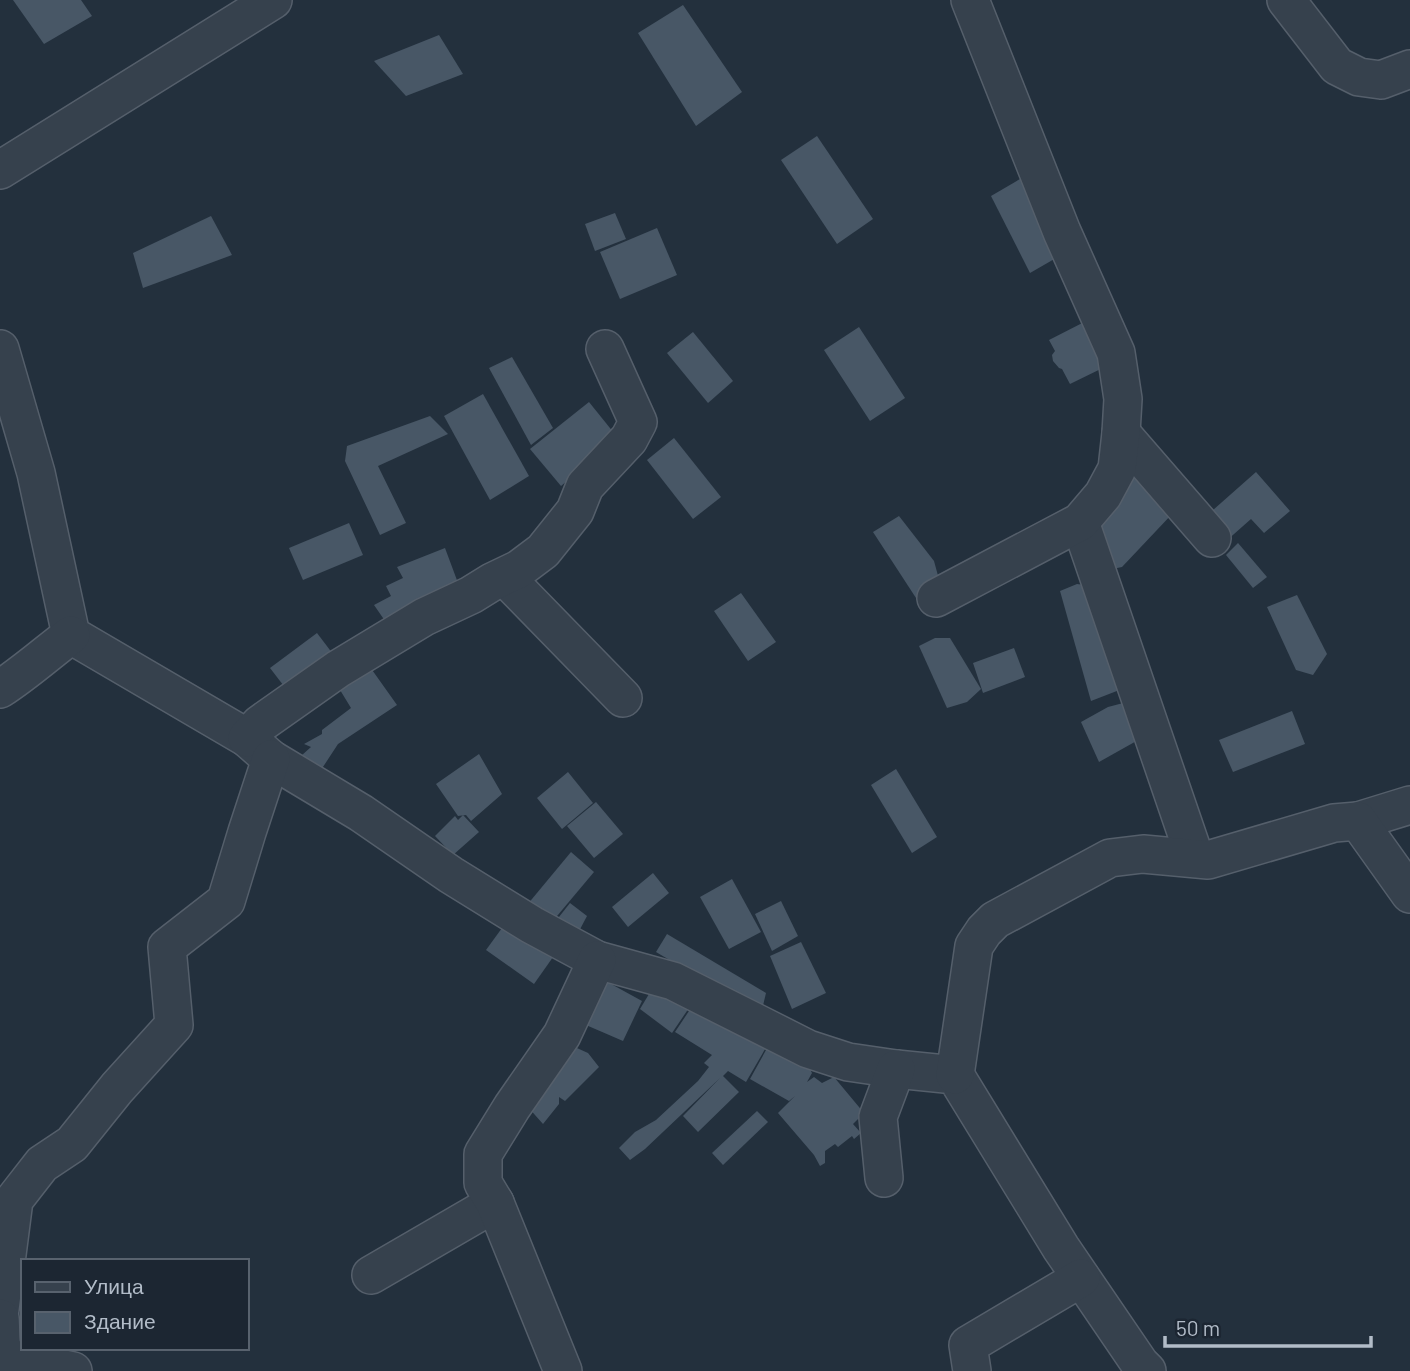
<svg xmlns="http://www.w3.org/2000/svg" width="1410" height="1371" viewBox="0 0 1410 1371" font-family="Barlow,sans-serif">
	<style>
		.building { fill: #485766 }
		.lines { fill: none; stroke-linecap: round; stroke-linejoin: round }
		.minor-casing { stroke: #555f6b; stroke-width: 40 }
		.minor { stroke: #36414d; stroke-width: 37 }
	</style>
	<rect width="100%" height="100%" fill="#23303d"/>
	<!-- building -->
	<g class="building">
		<path d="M13,0H81L92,16L44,44Z"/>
		<path d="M683,5L742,92L696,126L638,33Z"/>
		<path d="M439,35L463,74L406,96L374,61Z"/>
		<path d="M817,136L873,219L837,244L781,160Z"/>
		<path d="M1020,179L1063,254L1030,273L991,196Z"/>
		<path d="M615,213L626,239L595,251L585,224Z"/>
		<path d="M211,216L232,255L143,288L133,253Z"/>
		<path d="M657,228L677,275L620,299L600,252Z"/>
		<path d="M1094,317L1115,362L1070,384L1062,369L1059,368L1053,361L1052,355L1055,351L1049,340Z"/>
		<path d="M859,327L905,398L870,421L824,350Z"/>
		<path d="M693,332L733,381L708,403L667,353Z"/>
		<path d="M512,357L553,428L531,445L489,368Z"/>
		<path d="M483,394L529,476L490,500L444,416Z"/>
		<path d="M589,402L618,438L561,486L530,449Z"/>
		<path d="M430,416L448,434L378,466L406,523L380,535L345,461L347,446Z"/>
		<path d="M674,438L721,497L693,519L647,460Z"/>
		<path d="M1256,472L1290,511L1264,533L1251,519L1225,542L1204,518Z"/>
		<path d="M1134,474L1173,513L1122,567L1098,572L1088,530Z"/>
		<path d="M899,516L934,561L940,583L916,598L873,532Z"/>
		<path d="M349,523L363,555L303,580L289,548Z"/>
		<path d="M1238,543L1267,577L1253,588L1226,555Z"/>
		<path d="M445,548L461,591L392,631L374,605L391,596L386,586L403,578L397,567Z"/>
		<path d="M1077,584L1092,586L1122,689L1091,701L1060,591Z"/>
		<path d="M741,593L776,642L748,661L714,611Z"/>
		<path d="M1297,595L1327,654L1313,675L1296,670L1267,607Z"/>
		<path d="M317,633L339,662L290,694L270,668Z"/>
		<path d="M935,638H950L981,689L967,702L947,708L919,646Z"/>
		<path d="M1014,648L1025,677L983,693L973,663Z"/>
		<path d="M370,667L397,705L338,744L321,770L292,764L311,747L304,744L322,734V730L351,708L337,685Z"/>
		<path d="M1127,702L1140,739L1099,762L1081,722L1108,707Z"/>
		<path d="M1292,711L1305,744L1233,772L1219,740Z"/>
		<path d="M479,754L502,794L471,821L466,815L458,816L436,784Z"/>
		<path d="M896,769L937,837L912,853L871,785Z"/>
		<path d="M568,772L593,803L562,829L537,798Z"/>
		<path d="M596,802L623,834L594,858L567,826Z"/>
		<path d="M463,815L479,832L453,855L435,836L455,816L458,820Z"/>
		<path d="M571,852L594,872L552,922L527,905Z"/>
		<path d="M653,873L669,893L628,927L612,907Z"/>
		<path d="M732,879L761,932L729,949L700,897Z"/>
		<path d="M781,901L798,936L772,951L755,914Z"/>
		<path d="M570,903L587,916L577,935L555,922Z"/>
		<path d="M510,917L558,950L534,984L486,950Z"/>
		<path d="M667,934L766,993L761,1014L656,952Z"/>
		<path d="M801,942L826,993L792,1009L770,956Z"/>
		<path d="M602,979L642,1001L623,1041L579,1022Z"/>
		<path d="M655,984L693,1002L672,1033L640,1009Z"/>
		<path d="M695,1002L768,1044L746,1082L728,1071L723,1076L739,1092L698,1132L683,1116L720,1078L645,1149L630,1160L619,1148L635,1132L656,1120L698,1081L709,1067L704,1063L712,1055L675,1032Z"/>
		<path d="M771,1041L805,1060L812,1073L807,1082L814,1077L822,1083L834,1077L864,1113L853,1124L861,1133L854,1139L852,1136L838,1147L835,1144L825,1151V1163L820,1166L814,1155L778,1113L795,1096L789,1101L750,1079Z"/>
		<path d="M568,1044L588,1053L599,1067L565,1101L559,1097V1104L543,1124L527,1106Z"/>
		<path d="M757,1111L768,1122L723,1165L712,1153Z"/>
	</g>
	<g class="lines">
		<defs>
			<g id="minor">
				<path d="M1286,0L1337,66L1359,77L1381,80L1410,69"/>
				<path d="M0,170L273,0"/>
				<path d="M0,349L36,473L71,635L247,738L271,759L361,813L451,875L532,925L597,960L673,981L808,1049L848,1062L896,1069L955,1075L1061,1248L1140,1364L1147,1371"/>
				<path d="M1121,433L1212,538"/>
				<path d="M1080,522L1195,858"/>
				<path d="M505,577L623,698"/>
				<path d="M936,598L1080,522L1103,495L1117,469L1121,433L1123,399L1116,353L1062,232L970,0"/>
				<path d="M0,689C25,673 47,653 71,635"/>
				<path d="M247,738L260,724L338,669L424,617L471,595L492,582L519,569L543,551L575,511L585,486L629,439L638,422L605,349"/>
				<path d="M1358,821L1410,805"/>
				<path d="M955,1075L974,946L984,931L995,920L1110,858L1143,854L1208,860L1334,823L1358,821L1410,894"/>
				<path d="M884,1178L878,1117L896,1069"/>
				<path d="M371,1275L495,1203"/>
				<path d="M0,1309L14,1200L42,1164L72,1144L117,1088L174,1025L167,947L226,901L247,832L271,759"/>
				<path d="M0,1318C1,1327 0,1339 2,1347C11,1371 54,1365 73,1371"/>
				<path d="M563,1371L495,1203L483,1183V1154L512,1107L562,1035L597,960"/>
				<path d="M972,1371L968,1345L1081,1278"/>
			</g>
		</defs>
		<!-- minor casing -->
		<use href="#minor" class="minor-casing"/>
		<!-- minor -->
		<use href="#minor" class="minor"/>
	</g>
	<!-- legend -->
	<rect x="21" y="1259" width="228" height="91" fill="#1c2632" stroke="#58626e" stroke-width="2"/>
	<rect x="35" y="1282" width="35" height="10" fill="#36414d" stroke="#58626e" stroke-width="2"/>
	<text x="84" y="1294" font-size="21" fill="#b2bcc8">Улица</text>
	<rect x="35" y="1312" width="35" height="21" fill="#485766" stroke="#58626e" stroke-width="2"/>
	<text x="84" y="1329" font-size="21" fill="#b2bcc8">Здание</text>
	<!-- scale -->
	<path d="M1165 1336v10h206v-10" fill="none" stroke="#b2bcc8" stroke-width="3.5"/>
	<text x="1176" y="1336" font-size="21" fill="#b2bcc8" stroke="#1c2632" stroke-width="5" paint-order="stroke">50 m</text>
</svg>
